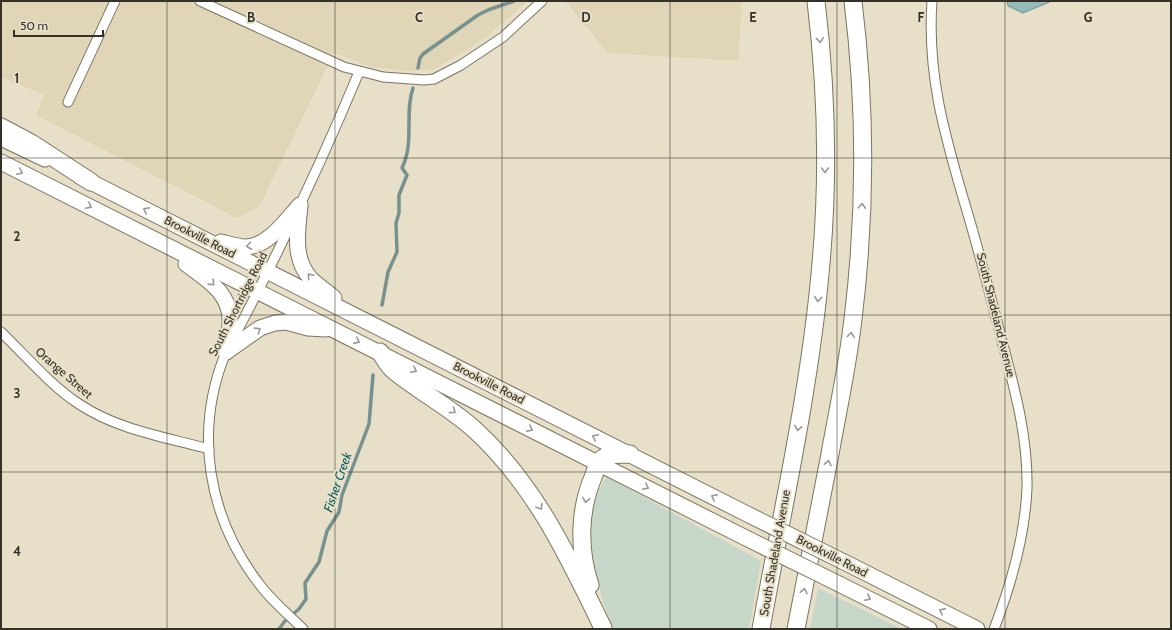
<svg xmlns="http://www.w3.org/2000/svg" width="1172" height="630" viewBox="0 0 1172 630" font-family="Cabin,sans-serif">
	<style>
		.built { fill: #e0d5b7 }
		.green { fill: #c6d7ca }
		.water { fill: #94baba; stroke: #77918e }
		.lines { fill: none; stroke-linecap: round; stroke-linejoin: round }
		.stream { stroke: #77918e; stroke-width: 3.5 }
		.minor-casing { stroke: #7b745f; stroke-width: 11 }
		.primary-casing { stroke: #7b745f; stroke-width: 17 }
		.motorway-casing { stroke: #7b745f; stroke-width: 19 }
		.minor { stroke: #fff; stroke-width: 9 }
		.primary { stroke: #fff; stroke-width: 15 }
		.motorway { stroke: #fff; stroke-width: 17 }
		.primary-bridge-casing { stroke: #7b745f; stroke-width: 17; stroke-linecap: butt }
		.primary-bridge { stroke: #fff; stroke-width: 15 }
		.oneway { stroke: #9a9894 }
		.grid { fill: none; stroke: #343128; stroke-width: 1; stroke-opacity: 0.55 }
		.labels { text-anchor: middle; stroke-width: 4; stroke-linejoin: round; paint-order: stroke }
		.street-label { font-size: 12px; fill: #343128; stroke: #e7dfc8 }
		.water-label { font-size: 13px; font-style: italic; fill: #0c5e5e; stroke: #e7dfc8 }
		.grid-label { font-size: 13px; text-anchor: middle; font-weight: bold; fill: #343128; stroke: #e7dfc8; stroke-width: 4; stroke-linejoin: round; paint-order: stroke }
	</style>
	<rect width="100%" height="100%" fill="#e7dfc8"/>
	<!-- built -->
	<g class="built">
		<path d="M1,1H528L484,39L433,70L407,71L372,67L334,53L259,207L237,218L36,115L45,95L1,77Z"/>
		<path d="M565,1H742L738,61L608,53Z"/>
	</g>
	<!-- green -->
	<g class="green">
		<path d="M607,477L761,561L749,629H612C597,583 574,520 607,477Z"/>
		<path d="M818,588L902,629H810Z"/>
	</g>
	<!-- water -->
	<path class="water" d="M1007,1H1052L1023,13L1008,6Z"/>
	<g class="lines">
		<!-- stream -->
		<g class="stream">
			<path d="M418,68L420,58L423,54L478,15L488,10L514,1"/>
			<path d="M382,305L388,272L397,252L396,223L399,213V195L407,175L402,168C415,141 404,114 413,88"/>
			<path d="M279,629L285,621L299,609L306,599L305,583L319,562L327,531L339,512L342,495L369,424L373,375"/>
		</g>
		<defs>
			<g id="minor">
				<path d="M200,1L344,67L383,77L424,80L434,79L461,65L503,37L542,1"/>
				<path d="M932,1C927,73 944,133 964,201C978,247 990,294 1002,341C1015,390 1028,437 1027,488C1025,535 1011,585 994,629"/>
				<path d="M68,102L115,1"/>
				<path d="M1,332C25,355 51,386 79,404C118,430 165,437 209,449"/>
				<path d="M303,629C289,615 272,601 260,585C208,518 193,432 226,352C275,261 319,168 359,72"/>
			</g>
			<g id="primary">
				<path d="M1,138L45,159"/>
				<path d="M1,162L746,538"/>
				<path d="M81,177L749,515"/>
				<path d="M300,205C298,230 292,257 310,278C317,285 326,291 334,298"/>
				<path d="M221,242C229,244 238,247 246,247C269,246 286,220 300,205"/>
				<path d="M186,264C208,280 232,294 230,324C230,334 227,343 226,352"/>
				<path d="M226,352L260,328L275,323L286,322L308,328L326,329"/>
				<path d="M844,562L977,629"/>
				<path d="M839,584L929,629"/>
			</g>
			<g id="motorway">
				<path d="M1,127L31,143L91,182"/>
				<path d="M380,352C383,357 387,364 392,369C418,391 450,407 475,430C535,485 568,556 603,628"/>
				<path d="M590,585C578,549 579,509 594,475C596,468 598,461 605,457C611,453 622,455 630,454"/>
				<path d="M761,629C782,511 809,393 820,274C829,183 827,92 816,1"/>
				<path d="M796,629C807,571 819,512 830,454C838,409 848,364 853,319C866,213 866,107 853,1"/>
			</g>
		</defs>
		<!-- minor casing -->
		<use href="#minor" class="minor-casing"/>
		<!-- primary casing -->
		<use href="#primary" class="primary-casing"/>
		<!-- motorway casing -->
		<use href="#motorway" class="motorway-casing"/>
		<!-- minor -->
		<use href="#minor" class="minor"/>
		<!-- primary -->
		<use href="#primary" class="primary"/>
		<!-- motorway -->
		<use href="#motorway" class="motorway"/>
		<defs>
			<g id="primary-bridge">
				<path d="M749,515L844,562"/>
				<path d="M746,538L839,584"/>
			</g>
		</defs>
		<!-- primary-bridge casing -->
		<use href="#primary-bridge" class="primary-bridge-casing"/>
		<!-- primary-bridge -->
		<use href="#primary-bridge" class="primary-bridge"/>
	</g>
	<!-- one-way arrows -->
	<defs><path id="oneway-chevron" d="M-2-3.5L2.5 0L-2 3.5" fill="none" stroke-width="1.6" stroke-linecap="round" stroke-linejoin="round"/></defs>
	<g class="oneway">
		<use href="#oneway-chevron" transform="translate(820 40) rotate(84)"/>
		<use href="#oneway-chevron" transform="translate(825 170) rotate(90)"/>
		<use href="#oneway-chevron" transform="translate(20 172) rotate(27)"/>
		<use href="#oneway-chevron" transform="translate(89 206) rotate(27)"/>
		<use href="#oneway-chevron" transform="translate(862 206) rotate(-87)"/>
		<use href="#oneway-chevron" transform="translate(146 210) rotate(-153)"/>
		<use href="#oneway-chevron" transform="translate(249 246) rotate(173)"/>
		<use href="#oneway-chevron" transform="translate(310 276) rotate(-131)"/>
		<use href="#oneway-chevron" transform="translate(212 283) rotate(44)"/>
		<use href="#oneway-chevron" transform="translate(818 299) rotate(96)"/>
		<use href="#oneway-chevron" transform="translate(258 330) rotate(-32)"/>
		<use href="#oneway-chevron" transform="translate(851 335) rotate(-82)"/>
		<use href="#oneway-chevron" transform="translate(357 341) rotate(26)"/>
		<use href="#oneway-chevron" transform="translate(414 370) rotate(27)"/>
		<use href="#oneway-chevron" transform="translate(453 411) rotate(37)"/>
		<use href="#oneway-chevron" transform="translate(798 428) rotate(100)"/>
		<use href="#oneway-chevron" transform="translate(530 429) rotate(27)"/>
		<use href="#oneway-chevron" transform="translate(595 437) rotate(-153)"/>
		<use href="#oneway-chevron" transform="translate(828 463) rotate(-79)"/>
		<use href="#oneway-chevron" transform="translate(646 487) rotate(27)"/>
		<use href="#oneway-chevron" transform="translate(714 497) rotate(-153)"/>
		<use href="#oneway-chevron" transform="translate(586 500) rotate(100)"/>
		<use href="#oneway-chevron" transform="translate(540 507) rotate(58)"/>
		<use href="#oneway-chevron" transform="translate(804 591) rotate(-79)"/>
		<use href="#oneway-chevron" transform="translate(868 598) rotate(27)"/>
		<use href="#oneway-chevron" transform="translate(942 611) rotate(-154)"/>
	</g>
	<!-- grid -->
	<path class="grid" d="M167,1V629M335,1V629M502,1V629M670,1V629M837,1V629M1005,1V629M1,158H1171M1,315H1171M1,472H1171"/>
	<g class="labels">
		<!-- street labels -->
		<g class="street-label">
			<text transform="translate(200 237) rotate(27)" y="4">Brookville Road</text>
			<text transform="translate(238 304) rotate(-63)" y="4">South Shortridge Road</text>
			<text transform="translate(996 315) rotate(76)" y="4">South Shadeland Avenue</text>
			<text transform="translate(64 373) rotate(41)" y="4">Orange Street</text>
			<text transform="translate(489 383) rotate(27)" y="4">Brookville Road</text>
			<text transform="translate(775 553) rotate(-80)" y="4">South Shadeland Avenue</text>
			<text transform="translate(832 556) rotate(27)" y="4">Brookville Road</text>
		</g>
		<!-- water labels -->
		<g class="water-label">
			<text transform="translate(337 482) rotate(-71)" y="5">Fisher Creek</text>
		</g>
	</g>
	<g class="grid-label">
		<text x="251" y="22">B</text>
		<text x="419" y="22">C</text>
		<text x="586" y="22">D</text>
		<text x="753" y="22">E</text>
		<text x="921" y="22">F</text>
		<text x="1088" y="22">G</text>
		<text x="17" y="83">1</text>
		<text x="17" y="241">2</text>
		<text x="17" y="398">3</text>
		<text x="17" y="556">4</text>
	</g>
	<!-- border -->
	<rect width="1172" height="630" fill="none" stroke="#343128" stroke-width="4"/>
	<!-- scale -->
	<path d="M14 30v6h89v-6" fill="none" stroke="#343128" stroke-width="2"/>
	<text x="20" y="30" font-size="12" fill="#343128" stroke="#e7dfc8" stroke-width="3" paint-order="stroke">50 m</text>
</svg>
